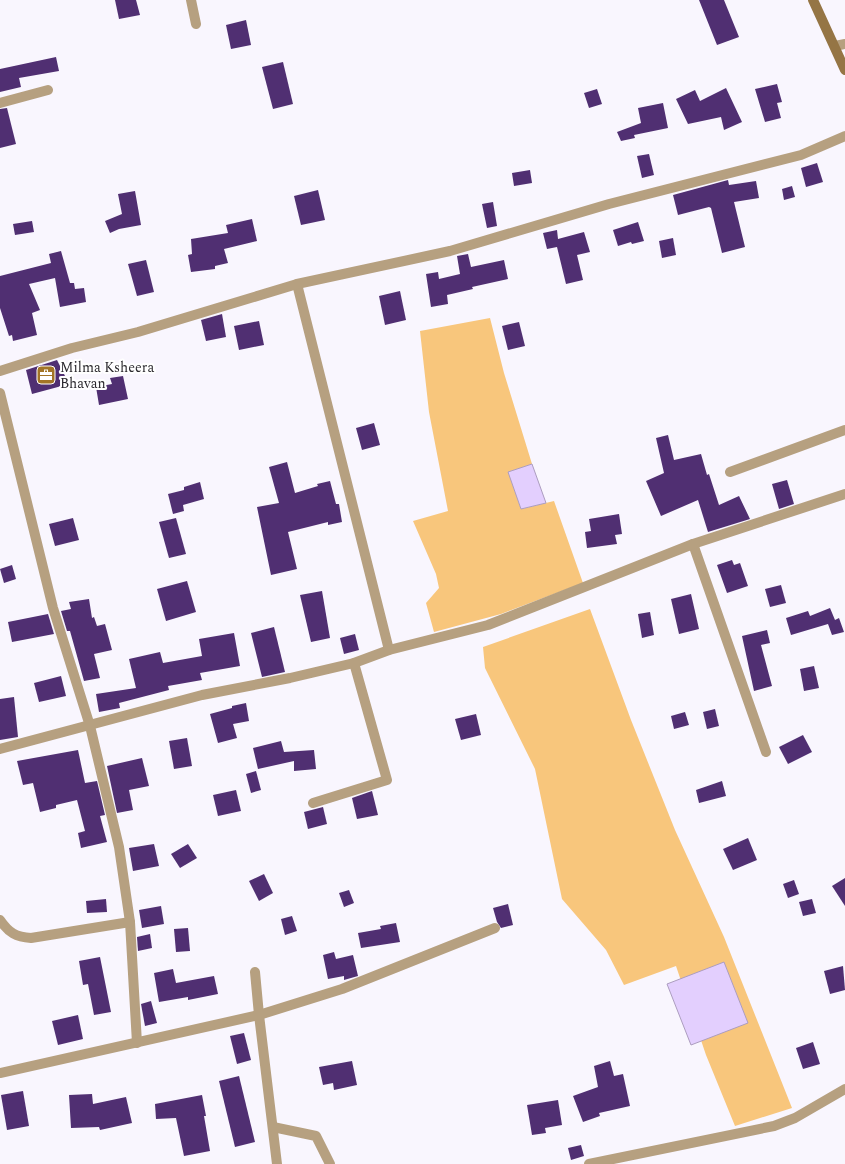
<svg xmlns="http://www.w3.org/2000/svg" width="845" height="1164" viewBox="0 0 845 1164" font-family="Spectral,serif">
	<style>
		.green { fill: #f8c67c }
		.water { fill: #e3cffe; stroke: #ac9dbf }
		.building { fill: #502f72 }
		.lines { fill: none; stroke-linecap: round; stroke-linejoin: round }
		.minor { stroke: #b6a080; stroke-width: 10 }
		.tertiary { stroke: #b6a080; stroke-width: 10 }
		.secondary { stroke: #957545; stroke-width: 10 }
		.labels { text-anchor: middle; stroke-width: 4; stroke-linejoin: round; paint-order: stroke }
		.poi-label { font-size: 14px; fill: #2a282d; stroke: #fff; text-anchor: start }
	</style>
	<rect width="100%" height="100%" fill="#f9f6fe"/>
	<!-- green -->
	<g class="green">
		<path d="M490,318L504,373L532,464L509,473L521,509L554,501L583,583L501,614L434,632L426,603L439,588L436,574L413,521L448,511L429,412L420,331Z"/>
		<path d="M590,609L631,720L675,830L724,937L792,1108L735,1126L706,1055L676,966L624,985L606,950L562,899L535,769L485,668L483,647Z"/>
	</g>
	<!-- water -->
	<g class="water">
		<path d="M532,464L546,503L521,509L508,472Z"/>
		<path d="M724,962L748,1023L691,1045L667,984Z"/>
	</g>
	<!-- building -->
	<g class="building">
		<path d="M115,0H136L140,15L119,19Z"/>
		<path d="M699,0H724L739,37L717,45Z"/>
		<path d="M246,20L251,45L231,49L226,25Z"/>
		<path d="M56,57L59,71L19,78L21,87L0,92V69Z"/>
		<path d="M283,62L293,104L273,109L262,67Z"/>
		<path d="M777,84L782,102L777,103L781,118L765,122L755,89Z"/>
		<path d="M726,88L742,122L724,130L721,117L688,124L676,99L695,90L700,101Z"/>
		<path d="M597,89L602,104L589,108L584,93Z"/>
		<path d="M663,103L668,128L634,135L635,138L621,141L617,132L641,123L638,108Z"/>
		<path d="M7,108L16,144L0,148V109Z"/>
		<path d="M649,154L654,175L642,178L637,156Z"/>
		<path d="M817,163L823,182L806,187L801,168Z"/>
		<path d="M530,170L532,183L514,186L512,173Z"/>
		<path d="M728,180L729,185L756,181L759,198L734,202L745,247L722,253L711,208L709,207L678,215L673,195Z"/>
		<path d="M792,186L795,197L784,200L782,189Z"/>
		<path d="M318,190L325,220L301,225L294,196Z"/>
		<path d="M135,191L141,225L119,229L110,233L105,221L122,214L118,194Z"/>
		<path d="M493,202L497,226L487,228L482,204Z"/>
		<path d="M252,219L257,241L224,249L228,263L215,266V269L191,272L188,255L192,254L191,239L228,233L226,225Z"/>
		<path d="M32,221L34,232L15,235L13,224Z"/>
		<path d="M638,222L644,241L632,244L631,242L618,246L613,230Z"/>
		<path d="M557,230L558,239L584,232L590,252L577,255L583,280L566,284L557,247L547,249L543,233Z"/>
		<path d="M673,238L676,255L662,258L659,241Z"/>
		<path d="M61,251L70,283H74L75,289L84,288L86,302L60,307L55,278L29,284L40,310L32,313L37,335L13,341L12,335L9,336L0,308V276L51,263L49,254Z"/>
		<path d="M468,254L471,267L504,260L508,279L472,287L473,289L447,295L448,304L431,307L426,274L438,272L439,279L460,274L457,256Z"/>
		<path d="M146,260L154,292L137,296L128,264Z"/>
		<path d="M400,291L406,320L385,325L379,296Z"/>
		<path d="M222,314L226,337L206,341L201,320Z"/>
		<path d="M259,321L264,345L239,350L234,326Z"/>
		<path d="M519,322L525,346L508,350L502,326Z"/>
		<path d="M57,360L69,384L32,394L26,370Z"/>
		<path d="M123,376L128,399L99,405L96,387L112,384L110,378Z"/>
		<path d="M374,423L380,445L362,450L356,428Z"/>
		<path d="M668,435L674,460L701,454L707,475L709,474L719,505L739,496L750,519L708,532L698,500L661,516L646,481L664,473L656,438Z"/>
		<path d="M287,462L295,493L318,486L317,484L330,481L336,504H339L342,522L328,525V522L288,532L297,569L271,575L257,507L279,503L269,467Z"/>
		<path d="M787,480L794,504L779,509L772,484Z"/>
		<path d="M200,482L204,499L183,505L184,511L173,514L168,494L184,490V487Z"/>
		<path d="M619,514L622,534L615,535L617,544L587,548L585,532L591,531L589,519Z"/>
		<path d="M73,518L79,540L55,546L49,524Z"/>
		<path d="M176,518L186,554L169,558L159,522Z"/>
		<path d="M732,560L734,565L740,563L748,586L727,593L717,565Z"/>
		<path d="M12,565L16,579L4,583L0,569Z"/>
		<path d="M187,581L196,612L166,621L157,589Z"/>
		<path d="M781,585L786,603L770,607L765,589Z"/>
		<path d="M322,591L330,638L311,642L300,595Z"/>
		<path d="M691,594L699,629L679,634L671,599Z"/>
		<path d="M89,599L92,618L94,617L97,626L105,624L112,650L94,654L100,678L84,681L70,631H67L61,611L71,609L69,602Z"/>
		<path d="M830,608L835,620L839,618L844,632L832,635L828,624L791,635L786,618L808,611L810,616Z"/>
		<path d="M650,612L654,635L642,638L638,614Z"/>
		<path d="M48,614L54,634L12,642L8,622Z"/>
		<path d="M274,627L285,672L262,677L251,633Z"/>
		<path d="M767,630L770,643L761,645L772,686L754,691L742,636Z"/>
		<path d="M234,633L240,666L200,673L202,680L168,686L169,690L119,703L120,708L99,712L96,694L136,688L129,659L160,652L163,663L202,656L199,639Z"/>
		<path d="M355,634L359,650L344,654L340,638Z"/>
		<path d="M814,666L819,688L804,691L800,669Z"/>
		<path d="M61,676L66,696L39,702L34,683Z"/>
		<path d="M14,697L18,737L0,740V699Z"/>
		<path d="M246,703L249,721L233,724L237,738L218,743L210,714L232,708V706Z"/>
		<path d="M715,709L719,726L707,729L703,712Z"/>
		<path d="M685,712L689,725L674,729L671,716Z"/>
		<path d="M476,714L481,735L461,740L455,719Z"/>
		<path d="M803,735L812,752L788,764L779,747Z"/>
		<path d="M187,738L192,766L174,769L169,741Z"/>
		<path d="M281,741L284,752L314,750L316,769L294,771V761L258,769L253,748Z"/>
		<path d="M78,750L85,783L97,781L105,815L100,816L107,842L81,848L78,833L85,831L77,800L56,805V808L40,812L33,783L23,785L17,761Z"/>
		<path d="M142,758L149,786L129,790L133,810L117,813L107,766Z"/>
		<path d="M256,771L261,790L251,793L246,774Z"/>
		<path d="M722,781L726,796L699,803L696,790Z"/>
		<path d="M236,790L241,811L218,816L213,795Z"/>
		<path d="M372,791L378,815L357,819L352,798Z"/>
		<path d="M323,807L327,824L308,829L304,812Z"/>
		<path d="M748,838L757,860L733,870L723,849Z"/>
		<path d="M154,844L159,866L133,871L129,848Z"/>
		<path d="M188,844L197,858L180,868L171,854Z"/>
		<path d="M264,874L273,893L259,901L249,881Z"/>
		<path d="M845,878V906L832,886Z"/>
		<path d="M794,880L799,894L788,898L783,884Z"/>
		<path d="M349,890L354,903L344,907L339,893Z"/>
		<path d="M106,899L107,912L87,913L86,901Z"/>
		<path d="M812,899L816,913L803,916L799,902Z"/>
		<path d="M508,904L513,925L501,928L497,922L493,908Z"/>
		<path d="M161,906L164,924L142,928L139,910Z"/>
		<path d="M292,916L297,931L285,935L281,919Z"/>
		<path d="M396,923L400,942L361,948L358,933L381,929L380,926Z"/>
		<path d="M188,928L190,951L176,952L174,929Z"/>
		<path d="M150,934L152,948L138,951L137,937Z"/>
		<path d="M334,952L336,959L353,955L358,976L344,980V976L328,979L323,955Z"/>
		<path d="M100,957L111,1012L94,1015L88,984L83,985L79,961Z"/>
		<path d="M843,966L845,990L830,994L824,971Z"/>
		<path d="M173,969L176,983L214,976L218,994L188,1000V997L159,1002L154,973Z"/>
		<path d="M151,1001L157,1023L145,1026L141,1004Z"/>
		<path d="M78,1015L83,1039L58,1045L52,1021Z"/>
		<path d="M244,1033L251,1060L237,1064L230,1036Z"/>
		<path d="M813,1042L820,1064L803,1069L796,1048Z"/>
		<path d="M352,1061L357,1085L334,1090L333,1083L323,1085L319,1067Z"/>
		<path d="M610,1061L614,1076L623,1074L630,1106L599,1113L600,1116L583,1122L573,1096L598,1087L594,1066Z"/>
		<path d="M239,1076L255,1142L235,1147L219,1081Z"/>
		<path d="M23,1091L29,1126L7,1130L1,1095Z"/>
		<path d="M92,1094L93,1104L126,1097L132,1123L100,1130L99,1127L71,1128L69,1095Z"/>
		<path d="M202,1095L206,1116H204L210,1151L184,1156L176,1118L156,1119L155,1104Z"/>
		<path d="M558,1100L562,1125L545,1128L546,1133L532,1135L527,1105Z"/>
		<path d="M581,1145L584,1156L571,1160L568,1148Z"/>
	</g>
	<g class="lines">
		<!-- minor -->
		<g class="minor">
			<path d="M191,0L196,24"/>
			<path d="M835,46L845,44"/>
			<path d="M0,103L48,90"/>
			<path d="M297,284L389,650"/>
			<path d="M0,393L53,608L90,726L119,847L130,922L137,1043"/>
			<path d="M730,472L845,430"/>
			<path d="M693,544L766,752"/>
			<path d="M0,749L202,695L290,678L354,663L389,650L488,625L693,544L845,494"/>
			<path d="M313,803L387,780L354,663"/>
			<path d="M0,920C9,933 16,937 31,938L130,922"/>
			<path d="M255,972L259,1015L277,1164"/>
			<path d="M0,1073L259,1015L342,989L495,928"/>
			<path d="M273,1127L316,1136L330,1164"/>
			<path d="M589,1164L774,1126L795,1118L845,1089"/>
		</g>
		<!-- tertiary -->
		<path class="tertiary" d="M0,371L72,348L138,332L297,284L450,251L609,204L801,155L845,136"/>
		<!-- secondary -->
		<path class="secondary" d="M813,0L845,70"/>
	</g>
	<!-- icons -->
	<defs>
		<symbol id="office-square" viewBox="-11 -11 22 22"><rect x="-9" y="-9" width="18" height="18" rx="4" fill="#a37527" stroke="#fff"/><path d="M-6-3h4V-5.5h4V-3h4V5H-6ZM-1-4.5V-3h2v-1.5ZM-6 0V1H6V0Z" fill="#fff"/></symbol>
	</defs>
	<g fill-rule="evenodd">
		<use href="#office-square" x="35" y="364" width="22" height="22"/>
	</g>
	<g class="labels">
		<!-- poi labels -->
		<g class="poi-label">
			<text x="60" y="372">Milma Ksheera<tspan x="60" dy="16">Bhavan</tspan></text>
		</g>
	</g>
</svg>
